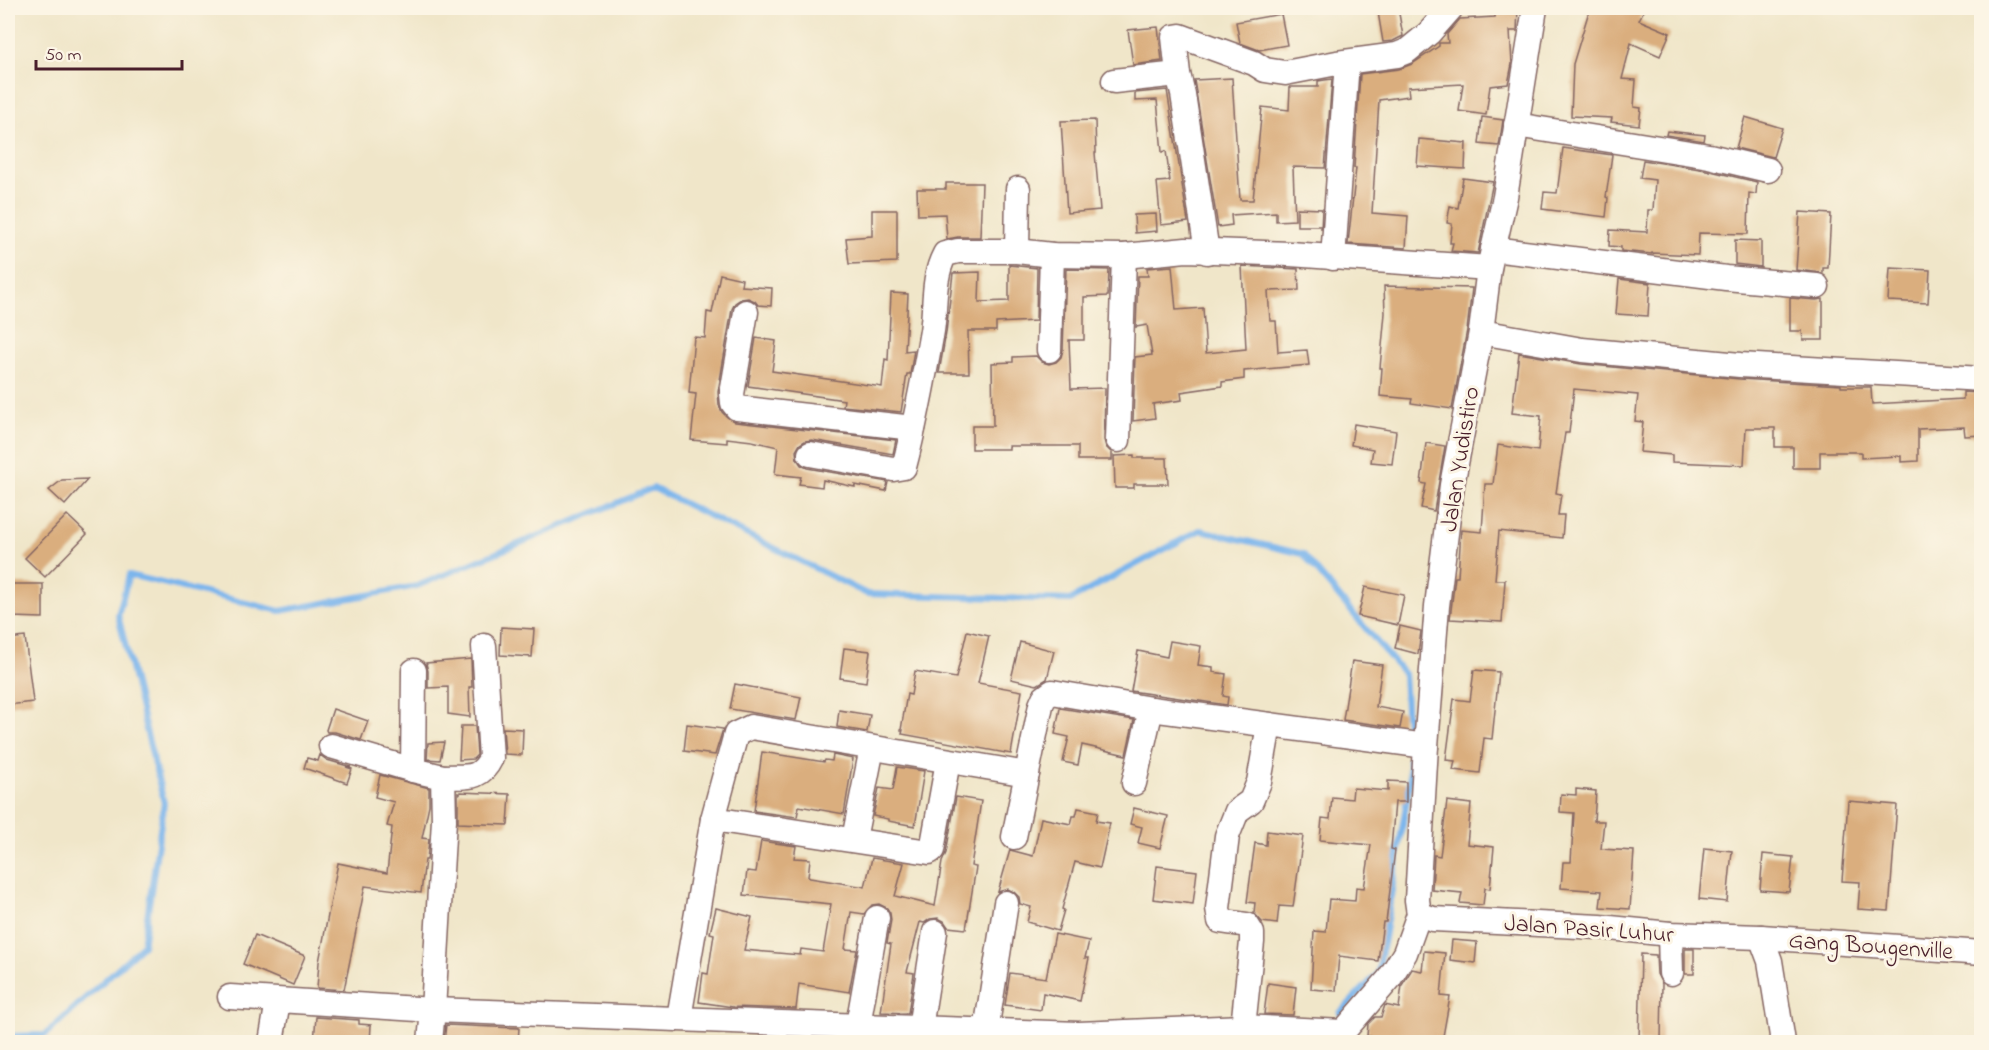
<svg xmlns="http://www.w3.org/2000/svg" width="1989" height="1050" viewBox="0 0 1989 1050" font-family="'Indie Flower',sans-serif">
	<style>
		.lines { fill: none; stroke-linecap: round; stroke-linejoin: round }
		.stream { stroke: #7bb5ec; stroke-width: 6 }
		.building { fill: #daae7e }
		.minor-casing { stroke: #846562; stroke-width: 27 }
		.minor { stroke: #fff; stroke-width: 24 }
		.labels { text-anchor: middle; stroke-width: 6; stroke-linejoin: round; paint-order: stroke }
		.street-label { font-size: 24px; fill: #4a1f2b; stroke: #fcf5e5 }
	</style>
	<rect width="100%" height="100%" fill="#fcf5e5"/>
	<filter id="ink" filterUnits="userSpaceOnUse"><feTurbulence type="fractalNoise" baseFrequency=".0167" numOctaves="2"/><feDisplacementMap in="SourceGraphic" scale="12" xChannelSelector="R" yChannelSelector="G"/><feConvolveMatrix kernelMatrix="1 2 1 2 8 2 1 2 1" color-interpolation-filters="sRGB"/></filter>
	<filter id="wash" filterUnits="userSpaceOnUse"><feTurbulence type="fractalNoise" baseFrequency=".008" numOctaves="4" result="noise"/><feDisplacementMap in="SourceGraphic" scale="24" xChannelSelector="R" yChannelSelector="G"/><feGaussianBlur stdDeviation="1.35" result="paint"/><feColorMatrix in="noise" values="0 0 0 0 0 0 0 0 0 0 0 0 0 0 0 0 0 1.4 0 .05"/><feComposite in="paint" operator="in"/></filter>
	<g filter="url(#wash)">
		<rect width="100%" height="100%" fill="#f0e6c9"/>
		<g class="lines">
			<!-- stream -->
			<g class="stream">
				<path d="M1340,1013L1378,973L1410,781L1409,760"/>
				<path d="M8,1036L45,1035L143,945L164,803L118,615L129,575L280,611L417,586L653,488L867,594L1070,600L1200,530L1303,554L1404,674L1407,724"/>
			</g>
		</g>
		<g id="blocks">
			<!-- building -->
			<g class="building">
				<path d="M1398,8L1403,36L1393,41L1383,42L1378,12Z"/>
				<path d="M1495,8H1518L1517,31H1510L1512,64L1508,84L1490,86L1486,115L1459,111L1463,84L1408,87L1409,96L1379,100L1372,213L1408,216L1406,248L1348,244L1356,168H1354L1360,74L1399,69L1412,64L1439,46V43H1448L1447,34L1460,19L1495,17Z"/>
				<path d="M1590,8H1645L1639,20L1670,33L1660,56L1631,43L1622,79L1636,80L1634,107L1641,108L1639,125L1611,122L1612,118L1571,116L1573,64Z"/>
				<path d="M1281,14L1287,45L1259,50L1240,43L1236,22Z"/>
				<path d="M1158,27L1162,61L1133,65L1128,30Z"/>
				<path d="M1232,78L1240,200H1253L1262,107L1289,110L1290,87H1318V81L1332,79L1325,168L1293,167L1295,220L1276,221V212L1231,215L1232,225L1218,227L1194,80Z"/>
				<path d="M1167,90L1188,222L1161,225L1157,182L1170,181L1166,151L1162,152L1157,100L1135,101V93Z"/>
				<path d="M1482,117L1503,120L1499,146L1479,144Z"/>
				<path d="M1745,117L1782,128L1773,157L1736,148Z"/>
				<path d="M1095,120L1096,153H1095L1100,210L1067,213L1061,121Z"/>
				<path d="M1667,131L1705,135L1704,141L1666,135Z"/>
				<path d="M1419,139L1466,143L1465,169L1417,166Z"/>
				<path d="M1563,148L1612,155L1606,197L1608,198L1606,217L1542,209L1544,192L1557,193Z"/>
				<path d="M1643,160L1706,170L1757,182L1756,194L1749,193L1748,234L1699,233L1698,255L1652,253V254L1621,251V247L1609,246L1610,230L1647,232L1648,210H1653L1655,180L1640,178Z"/>
				<path d="M1463,178L1493,182L1478,253L1451,251L1453,243H1450L1452,224L1447,223L1450,206L1458,208Z"/>
				<path d="M946,183H982L980,237H958L947,239L945,214L918,215L917,189H946Z"/>
				<path d="M1297,208L1322,209L1321,230V226H1297Z"/>
				<path d="M872,210H897V262L849,264L846,238L872,236Z"/>
				<path d="M1800,212L1831,214L1828,268H1823V273L1796,270Z"/>
				<path d="M1156,214L1157,231L1135,233L1134,215Z"/>
				<path d="M1735,240L1761,241V267L1735,264Z"/>
				<path d="M1009,265L1037,268L1036,321L996,323V331H968L969,373H939L946,333L953,273L980,272L979,302L1009,301Z"/>
				<path d="M1172,266L1176,310L1203,308L1206,353L1246,349L1242,266L1298,269L1299,290L1268,291L1270,321H1276L1278,352L1307,350L1309,365L1244,371V379L1222,382V386L1181,392L1182,400L1153,404L1155,418L1133,421L1135,357L1152,355L1147,325L1136,327L1138,276H1148L1147,268Z"/>
				<path d="M1890,268L1930,270L1928,303L1888,301Z"/>
				<path d="M1066,269L1109,270L1108,296L1084,297V340H1069L1071,389L1105,388L1104,440L1106,447L1112,453V460H1078V446H1009V449H972V426H993L992,363L1013,362V357L1036,356L1042,362L1049,364L1056,362L1061,357L1063,350Z"/>
				<path d="M720,274L742,279L741,286L772,288L771,306L758,305L755,301L748,298L741,299L735,303L732,309L718,392L719,405L722,412L727,417L735,422L896,440L893,454L812,440L805,441L800,444L796,451L797,459L801,465L807,468L888,482L886,491L855,485V487L823,480L822,487L799,484L801,477L775,474L778,447L752,441L727,438V443L691,440L696,394L689,393L694,337L705,338L707,312L712,313Z"/>
				<path d="M1619,279L1650,283L1648,316L1616,314Z"/>
				<path d="M1384,286L1472,288L1467,330L1452,409L1411,403L1412,399L1380,396L1382,368H1380L1385,313Z"/>
				<path d="M891,293L908,294L905,351L914,350L910,374H907L901,412L843,406L844,400L748,386L756,338L776,341L772,371L882,387L885,359L888,360Z"/>
				<path d="M1790,298L1816,300L1823,299V340H1803L1802,331H1790Z"/>
				<path d="M1519,353L1581,364L1739,379L1841,385V387H1871L1872,404L1963,399V392L1982,393V435L1965,436L1964,427L1918,429V461L1901,462V456L1861,458V452H1820V468H1793V447H1775V428H1746L1744,465L1672,462V455L1640,452L1643,422L1635,421L1638,395L1574,389L1569,433H1565L1556,493L1561,494L1558,515H1564L1562,538L1499,531L1495,580H1505L1502,622L1450,619L1455,577H1458L1461,530L1482,532L1485,484H1493L1498,445L1538,451L1541,416L1512,413Z"/>
				<path d="M1354,424L1396,431L1392,464L1371,462L1373,449L1351,445Z"/>
				<path d="M1426,443L1445,446L1434,511L1421,508L1426,484L1421,483Z"/>
				<path d="M1134,455V458H1167L1168,484H1134V488H1115L1114,456Z"/>
				<path d="M88,479L65,505L49,490L62,480Z"/>
				<path d="M67,515L87,534L45,577L25,558Z"/>
				<path d="M12,584H43V618L12,617Z"/>
				<path d="M1365,587L1404,595L1398,625L1358,616Z"/>
				<path d="M1400,626L1421,631L1418,654L1395,648Z"/>
				<path d="M501,627L534,629L532,657L500,655Z"/>
				<path d="M967,631L989,636L978,683L1022,691L1011,754L902,734L903,730H901L907,694L911,695L915,671L956,678Z"/>
				<path d="M25,637L33,702L8,705V639Z"/>
				<path d="M1170,641L1201,646L1198,665L1213,667V672L1226,674L1223,696L1228,697L1227,705L1131,691L1138,651L1167,657Z"/>
				<path d="M1020,642L1054,651L1047,679L1037,685L1011,679Z"/>
				<path d="M844,648L870,651L866,682L840,678Z"/>
				<path d="M471,659L472,687H469L470,717L448,714V687L428,688V671L426,663Z"/>
				<path d="M1352,661L1382,665L1376,707L1403,712L1400,728L1343,720Z"/>
				<path d="M1474,670L1499,672L1492,739L1484,738L1480,773L1453,770L1455,761L1446,760L1454,699L1470,701Z"/>
				<path d="M735,684L801,697L796,720L730,709Z"/>
				<path d="M1060,708L1134,720L1126,755L1082,745L1078,765L1063,762L1069,737L1055,734Z"/>
				<path d="M333,709L368,721L361,740L335,732H327L326,730Z"/>
				<path d="M839,710L870,715L867,732L837,727Z"/>
				<path d="M687,724L723,729L715,755L684,751Z"/>
				<path d="M461,726H475L477,755L473,759L459,760Z"/>
				<path d="M503,728L523,729L522,755L505,754Z"/>
				<path d="M444,742L440,760L427,759L428,743Z"/>
				<path d="M762,752L824,762L825,760L832,761L833,755L853,759L844,814L799,806L797,817L754,811Z"/>
				<path d="M320,755L327,760L351,767H346L352,769L347,783L304,768L307,758L318,761Z"/>
				<path d="M897,767L924,771L915,826L888,821V819L873,816L879,788L893,790Z"/>
				<path d="M380,775L429,788V805L422,838L429,839L427,860H425L421,893L365,886L344,990L317,988L319,962L338,863L387,873L392,827L387,826L394,802L375,797Z"/>
				<path d="M1388,781L1406,782V802H1395L1391,849L1395,850L1386,922H1383L1378,961L1339,956L1336,991L1311,989L1314,931L1326,932L1329,899L1355,901L1356,887L1364,888L1371,845L1320,840L1322,818L1330,819L1332,797L1352,799L1353,788L1388,791Z"/>
				<path d="M1576,789L1596,791L1594,821H1604L1601,849L1634,851L1630,909L1600,907L1602,891L1561,888L1563,862H1571L1574,813L1560,812L1561,794L1576,795Z"/>
				<path d="M460,792L510,794L508,825L458,823V793L460,794Z"/>
				<path d="M956,797L981,801L971,866L976,867L966,929L948,927L944,921L938,918L930,919L924,923L920,922L907,972L914,973L908,1013L881,1012L891,944L887,943L891,920L890,913L887,908L879,904L872,905L864,914L851,912L845,949L857,950L849,992L799,984L796,1009L733,1007L699,1002L703,973L708,974L714,934L710,933L716,908L752,917L744,950L800,955L801,949L823,952L831,904L744,895L747,871L756,872L761,841L796,846L794,858L810,859L808,877L810,878L865,887L872,858L904,863L895,896L935,906L942,862L946,853Z"/>
				<path d="M1447,801L1471,804L1467,844L1494,847L1490,889L1485,888L1483,905L1460,903L1462,893L1432,890L1434,855L1440,856Z"/>
				<path d="M1848,801L1897,805L1889,911L1858,909L1860,882L1842,881Z"/>
				<path d="M1078,808L1098,812L1096,821L1110,823L1100,868L1075,862L1062,909L1064,910L1058,931L1027,922L1031,907L1020,904L1019,897L1014,892L1008,889L998,892L1010,850L1033,856L1041,818L1071,824L1073,816H1076Z"/>
				<path d="M1134,808L1168,816L1160,848L1138,843L1142,827L1130,824Z"/>
				<path d="M1267,831L1303,836L1293,907L1279,906L1277,924L1262,922L1254,913L1255,903L1247,902L1255,843L1266,845Z"/>
				<path d="M1704,848L1732,851L1727,902L1699,899Z"/>
				<path d="M1763,854L1793,857L1789,892L1760,890Z"/>
				<path d="M1157,866L1197,871L1193,904L1153,899Z"/>
				<path d="M1055,934L1089,941L1085,958H1089L1080,1001L1043,993L1041,1010L1005,1005L1010,973L1046,978Z"/>
				<path d="M255,935L305,956L293,985L243,964Z"/>
				<path d="M1452,940L1477,942L1475,963L1450,960Z"/>
				<rect x="1685" y="949" width="9" height="25"/>
				<path d="M1424,951L1445,953L1441,996L1450,997L1442,1042H1409L1367,1036L1368,1024L1375,1017H1381L1385,1005L1399,1008L1402,985L1412,969L1422,971Z"/>
				<path d="M1641,954L1656,955L1657,974L1662,984L1661,1042H1639Z"/>
				<path d="M1268,983L1296,987L1293,1015L1264,1014Z"/>
				<path d="M316,1017L359,1020V1024L371,1025L370,1042H314Z"/>
				<path d="M446,1025L519,1028L518,1042H444Z"/>
			</g>
		</g>
	</g>
	<g filter="url(#ink)">
		<use href="#blocks" fill-opacity="0" stroke="#846562" stroke-width="1.5"/>
		<g class="lines">
			<defs>
				<g id="minor">
					<path d="M1114,81L1178,74"/>
					<path d="M1516,125L1709,156L1768,170"/>
					<path d="M1493,249L1726,278L1817,286"/>
					<path d="M1017,251L1018,189"/>
					<path d="M1207,252L1183,94L1178,74L1174,37L1180,36L1254,63L1265,70L1285,73L1337,63L1397,55L1407,51L1429,33L1451,8"/>
					<path d="M1333,258L1347,62"/>
					<path d="M746,312L732,394L733,403L737,408L913,428"/>
					<path d="M1481,332L1582,350L1740,365L1982,379"/>
					<path d="M1049,350L1052,255"/>
					<path d="M1118,440L1124,256"/>
					<path d="M810,454L893,469L904,467C916,422 924,377 932,331C936,305 932,278 945,254L958,251H1017L1052,255L1124,256L1186,250L1290,254L1489,268"/>
					<path d="M414,671L413,770L443,777L444,820L433,1010L1079,1034L1243,1027L1343,1032"/>
					<path d="M331,746L413,770"/>
					<path d="M443,777C466,776 480,781 491,758L484,646"/>
					<path d="M1134,783L1151,709"/>
					<path d="M713,819L929,852L932,850L948,761"/>
					<path d="M1014,837L1041,705L1044,698L1052,692L1151,709L1426,746"/>
					<path d="M854,839L872,748"/>
					<path d="M1419,914L1433,919L1600,927L1670,934L1761,937L1982,953"/>
					<path d="M1670,934L1671,973"/>
					<path d="M1761,937L1770,961L1783,1042"/>
					<path d="M230,997L433,1010L430,1042"/>
					<path d="M679,1018L713,819L736,734L751,727L1027,774"/>
					<path d="M1243,1027L1252,942V933L1247,925L1220,921L1218,908L1227,836L1237,811L1251,801L1259,782L1269,725"/>
					<path d="M920,1028L935,932"/>
					<path d="M986,1031L1006,903"/>
					<path d="M271,1042L278,1001"/>
					<path d="M855,1042L877,918"/>
					<path d="M1337,1042L1343,1032L1389,979L1405,953L1419,914L1417,900L1426,746L1437,606L1452,485L1481,332L1489,268L1505,197L1535,8"/>
				</g>
			</defs>
			<!-- minor casing -->
			<use href="#minor" class="minor-casing"/>
			<!-- minor -->
			<use href="#minor" class="minor"/>
		</g>
	</g>
	<g class="labels">
		<!-- street labels -->
		<g class="street-label">
			<text transform="translate(1459 459) rotate(-81)" y="8">Jalan Yudistiro</text>
			<text transform="translate(1589 928) rotate(4)" y="8">Jalan Pasir Luhur</text>
			<text transform="translate(1871 945) rotate(4)" y="8">Gang Bougenville</text>
		</g>
	</g>
	<!-- margin -->
	<rect width="1989" height="1050" fill="none" stroke="#fcf5e5" stroke-width="30"/>
	<!-- scale -->
	<path d="M36 60v9h146v-9" fill="none" stroke="#4a1f2b" stroke-width="3"/>
	<text x="45" y="60" font-size="18" fill="#4a1f2b" stroke="#fcf5e5" stroke-width="4.5" paint-order="stroke">50 m</text>
</svg>
